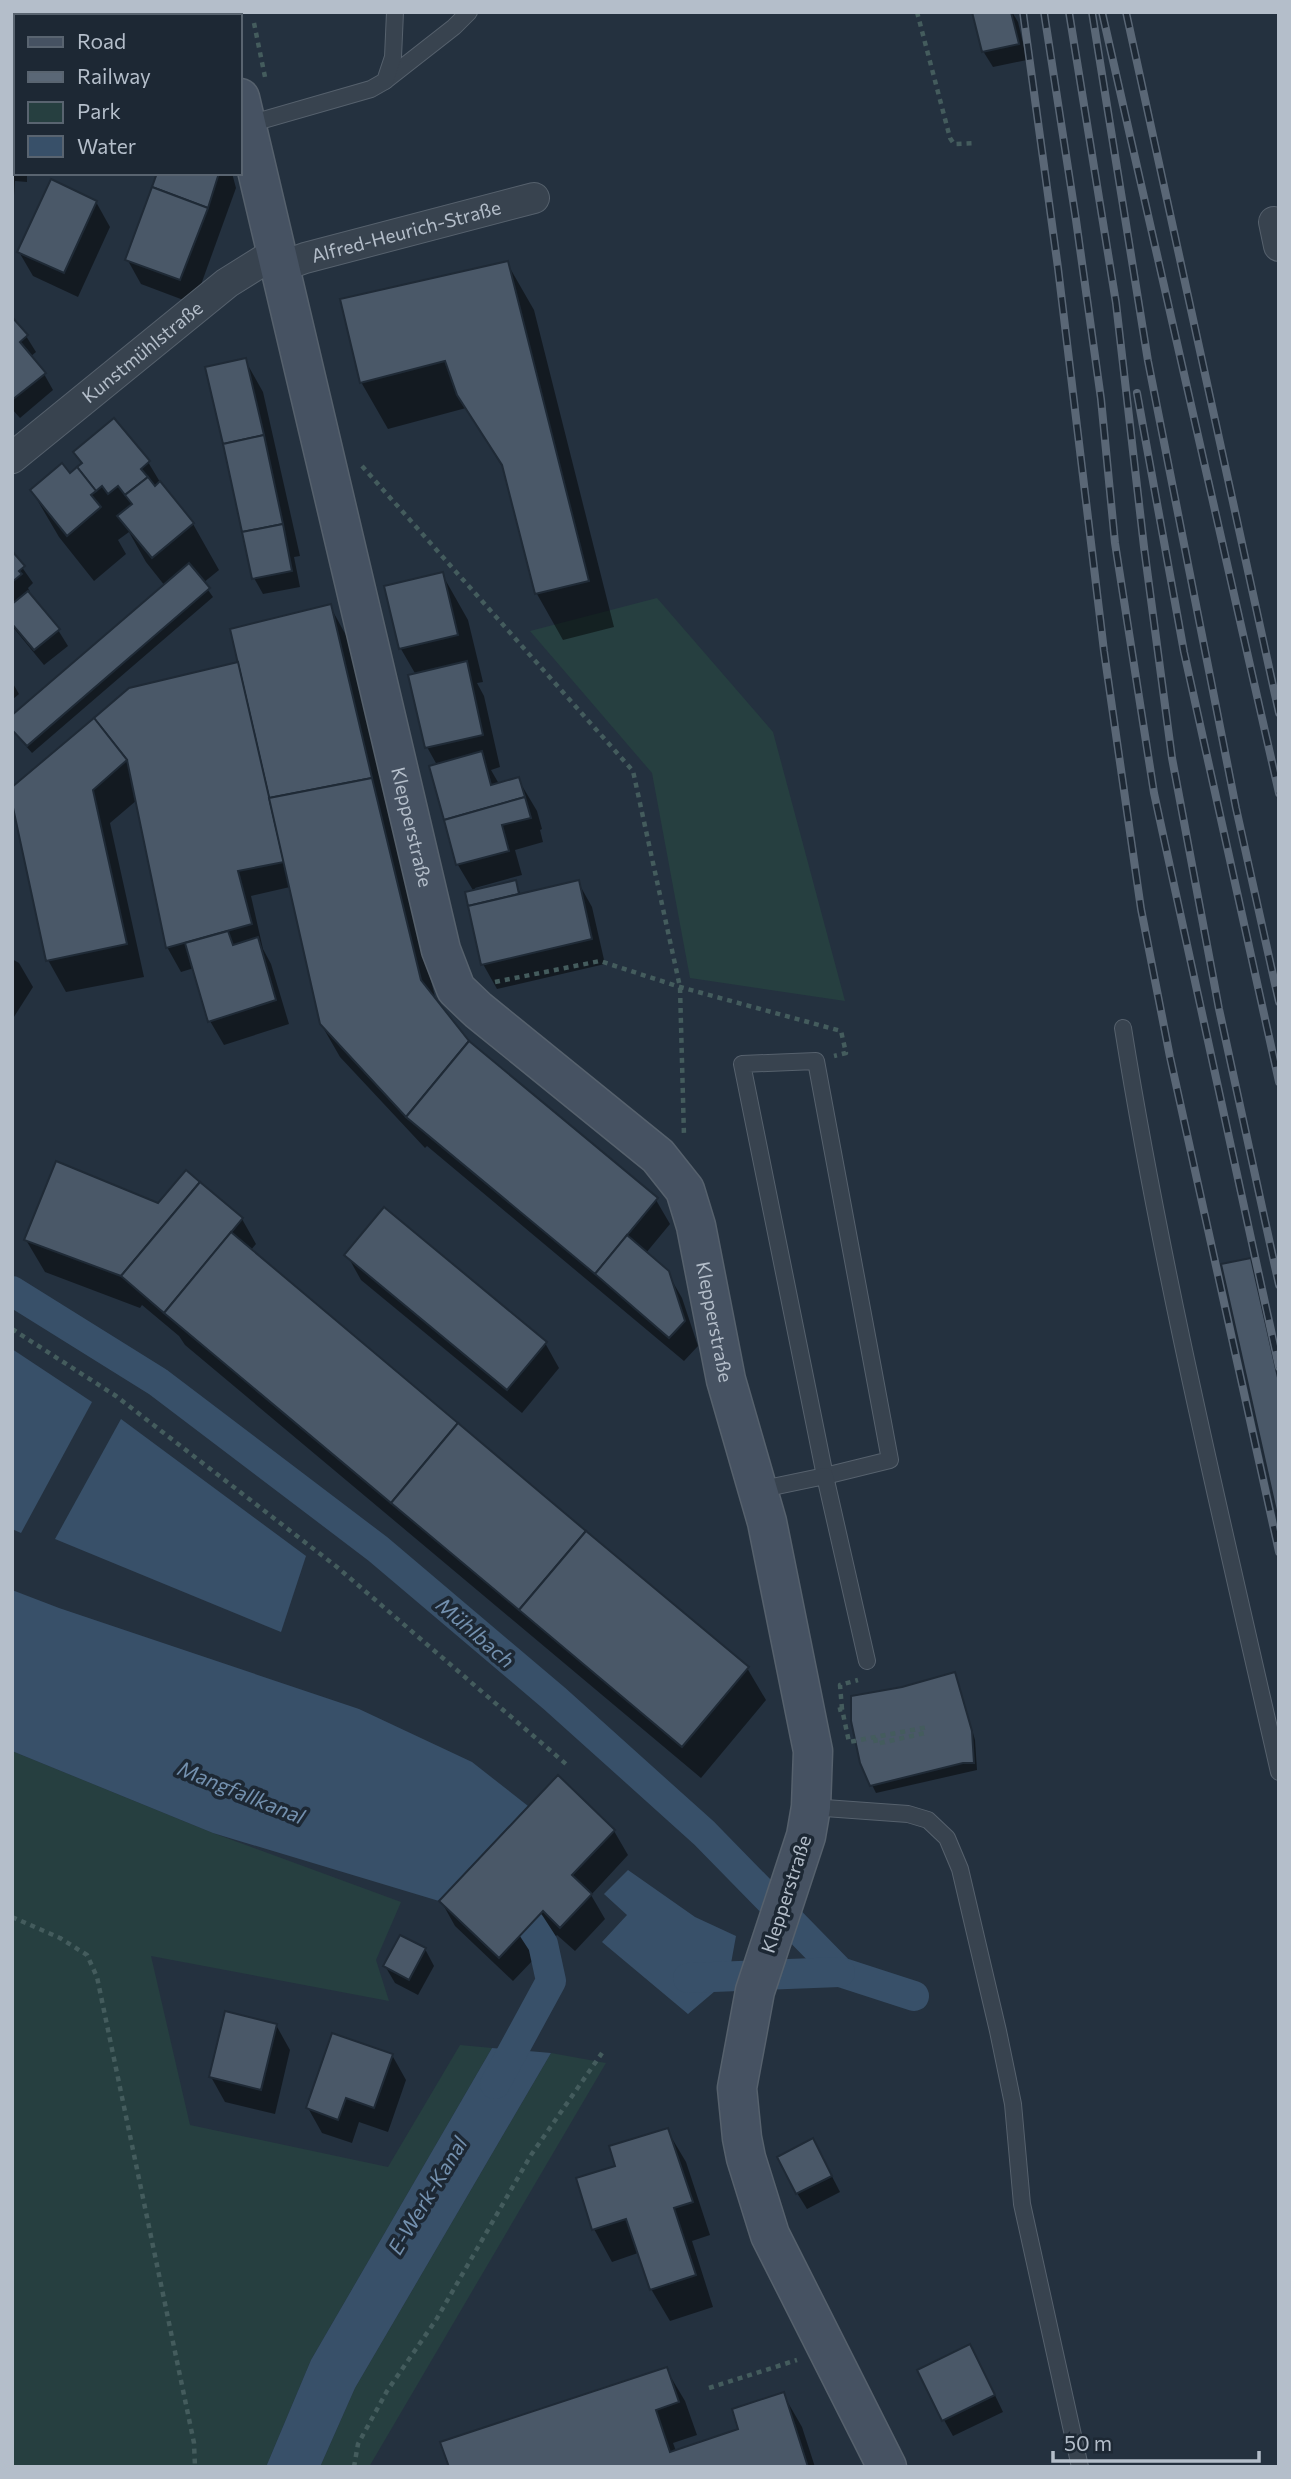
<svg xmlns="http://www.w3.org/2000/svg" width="1291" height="2479" viewBox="0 0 1291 2479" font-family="Commissioner,sans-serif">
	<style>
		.green { fill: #263f40 }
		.water { fill: #385069 }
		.shadow { fill: #0007 }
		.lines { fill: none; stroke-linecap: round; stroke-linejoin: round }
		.canal { stroke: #385069; stroke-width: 30 }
		.building { fill: #4a5868; stroke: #1f2a36; stroke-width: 2 }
		.lane-casing { stroke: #56616d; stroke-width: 18 }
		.street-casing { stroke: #56616d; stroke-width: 32 }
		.secondary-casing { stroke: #56616d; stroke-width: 41 }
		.path { stroke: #445c5d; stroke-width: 4.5; stroke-dasharray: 5 5; stroke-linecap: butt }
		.lane { stroke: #38434f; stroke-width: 16 }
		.street { stroke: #38434f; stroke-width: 30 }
		.secondary { stroke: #465262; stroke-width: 38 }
		.rail-casing { stroke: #5a6776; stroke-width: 8 }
		.rail { stroke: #1d2834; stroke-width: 5; stroke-dasharray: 16; stroke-linecap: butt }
		.labels { text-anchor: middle; stroke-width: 7; stroke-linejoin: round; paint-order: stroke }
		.street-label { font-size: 19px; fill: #b4beca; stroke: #1d2834 }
		.water-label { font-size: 21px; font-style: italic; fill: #7390ae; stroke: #1d2834 }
	</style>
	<rect width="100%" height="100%" fill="#24313f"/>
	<!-- green -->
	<g class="green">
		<path d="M657,598L773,732L845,1001L690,978L652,773L530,631Z"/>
		<path d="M12,1751L213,1833L401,1902L376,1960L389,2001L151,1956L190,2125L388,2167L460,2045L492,2048L311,2360L266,2467H12Z"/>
		<path d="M551,2053L606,2063L369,2467H320L355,2388Z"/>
	</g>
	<!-- water -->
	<g class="water">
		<path d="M12,1349L92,1402L21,1533L12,1529Z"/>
		<path d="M121,1419L306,1556L281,1632L55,1539Z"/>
		<path d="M12,1590L59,1608L359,1709L472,1762L528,1806L439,1901L213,1833L12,1751Z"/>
		<path d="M628,1870L695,1917L736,1936L728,1980L688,2014L602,1942L627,1915L604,1894Z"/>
		<path d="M492,2048L551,2053L355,2388L320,2467H266L311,2360Z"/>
	</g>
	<!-- shadow -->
	<g class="shadow">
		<path d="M44,12H106V15L43,16Z"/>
		<path d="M974,12H1012L1018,22L1027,60L993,67L983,51Z"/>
		<path d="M12,82H16V173H27V182L15,181L13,210Z"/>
		<path d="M159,173H232L236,188L194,304L141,284L127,259Z"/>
		<path d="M96,202L110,227L78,297L33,276L19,252Z"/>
		<path d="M507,263L534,310L614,627L563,640L537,594L506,473L466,408L388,429L361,382Z"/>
		<path d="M12,320L26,336L36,352L30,357L44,374L53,390L20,418L12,409Z"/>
		<path d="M245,360L263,392L300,556L294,557L300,587L263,594L254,578Z"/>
		<path d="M75,452L148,462L163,487L193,524L219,570L203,583L213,597L32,753L12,730L165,586L146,562L129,532L118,540L126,554L94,581L59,537L32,491L70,475L82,465Z"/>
		<path d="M12,553L33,583L28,588L30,592L28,593L58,630L68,646L44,665L12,626Z"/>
		<path d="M442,574L468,620L483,682L477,683L484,696L500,767L491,770L499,784L518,779L537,811L542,829L540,830L543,842L515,850L522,875L475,888L476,891L515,882L521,895L578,882L592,907L605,964L497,989L483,964L467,894L474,892L458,865L431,767L437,765L427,747L416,675L401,649L386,587Z"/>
		<path d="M330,606L348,639L436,1001L467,1042L656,1200L670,1224L646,1253L667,1272L682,1298L698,1346L684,1361L427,1146L425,1148L340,1057L321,1024L290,887L251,896L263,949L271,964L289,1024L224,1045L210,1021L194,968L181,972L167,947L137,800L110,823L144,977L66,992L48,960L12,795L239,663Z"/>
		<path d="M12,682L19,694L12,700Z"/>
		<path d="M12,959L19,963L33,987L12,1020Z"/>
		<path d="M159,1205L242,1219L256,1244L250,1251L747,1668L766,1700L701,1778L185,1345L179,1336L142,1305L140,1308L45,1272L26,1240Z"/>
		<path d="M347,1255L545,1343L559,1368L522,1413L361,1280Z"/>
		<path d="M1250,1260L1255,1267L1279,1376V1516Z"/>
		<path d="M954,1674L958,1682L975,1740L977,1770L876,1793L872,1785L903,1688Z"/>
		<path d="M614,1831L628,1855L591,1895L605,1919L575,1951L557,1935L513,1981L455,1926L441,1901Z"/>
		<path d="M425,1949L434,1966L418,1995L395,1983L385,1966Z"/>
		<path d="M276,2025L290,2050L275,2114L225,2102L211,2077Z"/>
		<path d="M392,2055L406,2080L388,2132L359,2122L352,2143L322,2133L308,2108Z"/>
		<path d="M667,2130L686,2162L710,2235L692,2241L713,2307L670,2321L651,2289L638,2253L612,2262L594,2229L617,2167Z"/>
		<path d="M822,2157L840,2192L807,2209L797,2193Z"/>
		<path d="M979,2362L1003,2412L953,2436L944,2420Z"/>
		<path d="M666,2369L685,2401L697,2435L673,2443L676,2451L740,2430L783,2394L802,2427L815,2467H450Z"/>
	</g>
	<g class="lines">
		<!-- canal -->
		<g class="canal">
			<path d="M12,1291L158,1382L378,1549L555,1699L704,1833L840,1972L914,1996"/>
			<path d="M688,1978L840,1972"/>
			<path d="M495,2084L551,1981L543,1944L530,1924"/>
		</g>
	</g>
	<!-- building -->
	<g class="building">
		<path d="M42,12H84L83,16H42Z"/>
		<path d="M166,12H183L184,16H153Z"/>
		<path d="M972,12H1011L1019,44L982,52Z"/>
		<rect x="12" y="80" width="4" height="30"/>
		<rect x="12" y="110" width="4" height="27"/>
		<rect x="12" y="137" width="4" height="29"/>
		<path d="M157,173H219L208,208L152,187Z"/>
		<path d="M51,179L97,201L64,273L17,252Z"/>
		<path d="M152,187L208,208L180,280L125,260Z"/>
		<path d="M508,261L589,581L535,594L502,465L457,395L445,361L360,383L340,299Z"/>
		<path d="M12,317L28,335L20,342L46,373L12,400Z"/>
		<path d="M246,358L264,435L223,444L205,367Z"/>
		<path d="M114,418L150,461L141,469L148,477L125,495L118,486L108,494L102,486L96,491L77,467L82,463L73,452Z"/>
		<path d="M264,435L283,524L242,532L223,444Z"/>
		<path d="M62,463L70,473L77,467L96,491L91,495L101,507L67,536L30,490Z"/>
		<path d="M148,477L155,486L160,481L194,523L152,558L117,516L132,504L125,495Z"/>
		<path d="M283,524L292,571L252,579L242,532Z"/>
		<path d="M12,551L25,566L19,571L22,574L12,582Z"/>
		<path d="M189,563L210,588L27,746L12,730V715Z"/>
		<path d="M443,572L458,635L399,649L384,586Z"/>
		<path d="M28,591L60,629L34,650L12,624V604Z"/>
		<path d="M331,604L372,778L269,798L230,629Z"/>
		<path d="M467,661L483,735L425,748L408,675Z"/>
		<path d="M238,662L284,862L238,871L252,924L166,948L127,760L94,718L129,688Z"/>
		<path d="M94,718L127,760L93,790L127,944L46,961L12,803V787Z"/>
		<path d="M482,751L491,785L519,777L525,797L444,820L429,766Z"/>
		<path d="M372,778L421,980L469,1041L406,1117L320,1024L269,798Z"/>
		<path d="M525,797L531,818L502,825L509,851L456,865L444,820Z"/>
		<path d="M516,880L519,894L468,906L465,892Z"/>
		<path d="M579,880L592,939L481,965L468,906Z"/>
		<path d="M228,931L233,945L258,937L276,1000L208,1022L185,943Z"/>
		<path d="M469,1041L658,1198L595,1274L406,1117Z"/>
		<path d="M56,1161L158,1203L186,1170L200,1182L121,1276L24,1240Z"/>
		<path d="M200,1182L243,1218L164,1313L121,1276Z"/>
		<path d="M384,1207L547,1342L507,1390L344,1255Z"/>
		<path d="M231,1232L458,1423L391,1503L164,1313Z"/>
		<path d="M627,1235L669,1271L685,1321L669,1338L595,1274Z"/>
		<path d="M1251,1258L1279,1382V1524L1221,1264Z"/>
		<path d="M458,1423L586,1531L519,1610L391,1503Z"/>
		<path d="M586,1531L749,1667L682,1747L519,1610Z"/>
		<path d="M955,1672L972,1731L974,1763H963L870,1786L860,1763L851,1721V1696L902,1687Z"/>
		<path d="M558,1775L615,1830L572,1875L592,1894L560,1928L543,1911L499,1958L439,1901Z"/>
		<path d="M400,1935L426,1948L409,1980L383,1966Z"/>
		<path d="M225,2011L277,2024L261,2090L209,2077Z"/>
		<path d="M332,2033L393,2054L374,2108L346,2098L338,2120L306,2108Z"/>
		<path d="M668,2128L693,2202L674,2208L696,2275L650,2290L626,2219L592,2230L576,2178L615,2166L609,2146Z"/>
		<path d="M813,2138L832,2176L796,2194L777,2157Z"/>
		<path d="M970,2344L995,2395L942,2421L917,2370Z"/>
		<path d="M667,2367L679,2402L656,2410L670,2452L738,2429L732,2409L784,2392L808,2467H449L440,2442Z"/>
	</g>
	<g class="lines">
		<defs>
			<g id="lane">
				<path d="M385,81L454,27L469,12"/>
				<path d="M246,125L371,89L385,81L393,57L395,12"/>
				<path d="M1123,1028C1163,1278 1223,1525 1279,1772"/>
				<path d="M816,1061L890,1460L825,1476L742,1064Z"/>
				<path d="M758,1490L825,1476L867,1661"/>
				<path d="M811,1807L908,1814L928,1820L947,1838L960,1869L998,2031L1013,2104L1022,2204L1080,2467"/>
			</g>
			<g id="street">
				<path d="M1274,222L1279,246"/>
				<path id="s1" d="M280,267L305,258L534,198"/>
				<path id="s2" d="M12,458L227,283L275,253"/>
			</g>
			<g id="secondary">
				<path d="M221,12L222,16"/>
				<path id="s3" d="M240,98L441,950L456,989L478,1010L658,1156L685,1190L696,1226L726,1380L767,1522L813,1751L811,1807L806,1836L755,1991L737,2088L742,2138L746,2158L770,2235L887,2467"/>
			</g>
		</defs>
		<!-- lane casing -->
		<use href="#lane" class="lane-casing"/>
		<!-- street casing -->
		<use href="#street" class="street-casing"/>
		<!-- secondary casing -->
		<use href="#secondary" class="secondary-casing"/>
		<!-- path -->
		<g class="path">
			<path d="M917,12L950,138L954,144L976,143"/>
			<path d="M254,23L265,77"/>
			<path d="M362,466L633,771L680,987L684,1136"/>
			<path d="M495,982L600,961L680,987L841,1031L846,1053L834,1056"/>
			<path d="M12,1329L116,1396L337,1567L566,1764"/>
			<path d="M842,1709L840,1685L858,1680"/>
			<path d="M838,1710L842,1709L849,1742L928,1727"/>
			<path d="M875,1738L876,1744L925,1733"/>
			<path d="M12,1917L60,1938L87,1955L97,1977L194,2443L195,2467"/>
			<path d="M709,2388L797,2360"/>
			<path d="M354,2467L358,2444L387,2391L436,2320L531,2155L602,2053"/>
		</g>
		<!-- lane -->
		<use href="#lane" class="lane"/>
		<!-- street -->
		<use href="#street" class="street"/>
		<!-- secondary -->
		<use href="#secondary" class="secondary"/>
		<defs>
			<g id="rail">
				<path d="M1023,12L1058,268L1104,651L1141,909L1170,1057L1279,1552"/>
				<path d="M1044,12L1076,220L1101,399L1115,543L1154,793L1279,1367"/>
				<path d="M1069,12L1116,303L1144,547L1172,758L1219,1009L1279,1285"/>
				<path d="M1092,12L1148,361L1236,808L1279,1002"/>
				<path d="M1102,12L1279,793"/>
				<path d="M1126,12L1279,713"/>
				<path d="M1137,393L1184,652L1279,1082"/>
			</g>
		</defs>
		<!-- rail casing -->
		<use href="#rail" class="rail-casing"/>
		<!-- rail -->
		<use href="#rail" class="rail"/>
	</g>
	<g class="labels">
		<!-- street labels -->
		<g class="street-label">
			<text dy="7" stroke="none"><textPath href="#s1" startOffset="131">Alfred-Heurich-Straße</textPath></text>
			<text dy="7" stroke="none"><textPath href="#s2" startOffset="168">Kunstmühlstraße</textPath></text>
			<text dy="7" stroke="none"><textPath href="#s3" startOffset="749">Klepperstraße</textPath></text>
			<text dy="7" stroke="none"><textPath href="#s3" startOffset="1358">Klepperstraße</textPath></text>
			<text transform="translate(786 1894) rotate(-72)" y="7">Klepperstraße</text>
		</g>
		<!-- water labels -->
		<g class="water-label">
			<text transform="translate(475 1633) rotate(41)" y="7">Mühlbach</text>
			<text transform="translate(241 1793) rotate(22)" y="7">Mangfallkanal</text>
			<text transform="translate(428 2196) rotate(-59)" y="7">E-Werk-Kanal</text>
		</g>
	</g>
	<!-- border -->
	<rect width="1291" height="2479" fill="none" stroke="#b4beca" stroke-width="28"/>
	<!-- legend -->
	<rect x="14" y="14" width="228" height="161" fill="#1d2834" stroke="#596470" stroke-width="2"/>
	<rect x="28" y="37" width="35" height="10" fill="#465262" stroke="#596470" stroke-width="2"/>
	<text x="77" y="49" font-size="21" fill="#b4beca">Road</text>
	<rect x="28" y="72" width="35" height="10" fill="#5a6776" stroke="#596470" stroke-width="2"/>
	<text x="77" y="84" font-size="21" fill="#b4beca">Railway</text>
	<rect x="28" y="102" width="35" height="21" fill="#263f40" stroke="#596470" stroke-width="2"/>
	<text x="77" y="119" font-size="21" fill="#b4beca">Park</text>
	<rect x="28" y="136" width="35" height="21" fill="#385069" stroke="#596470" stroke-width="2"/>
	<text x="77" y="154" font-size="21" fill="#b4beca">Water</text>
	<!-- scale -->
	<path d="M1053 2451v10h206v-10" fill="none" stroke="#b4beca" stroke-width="3.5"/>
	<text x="1064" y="2451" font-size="21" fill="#b4beca" stroke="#1d2834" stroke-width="5" paint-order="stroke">50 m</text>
</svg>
